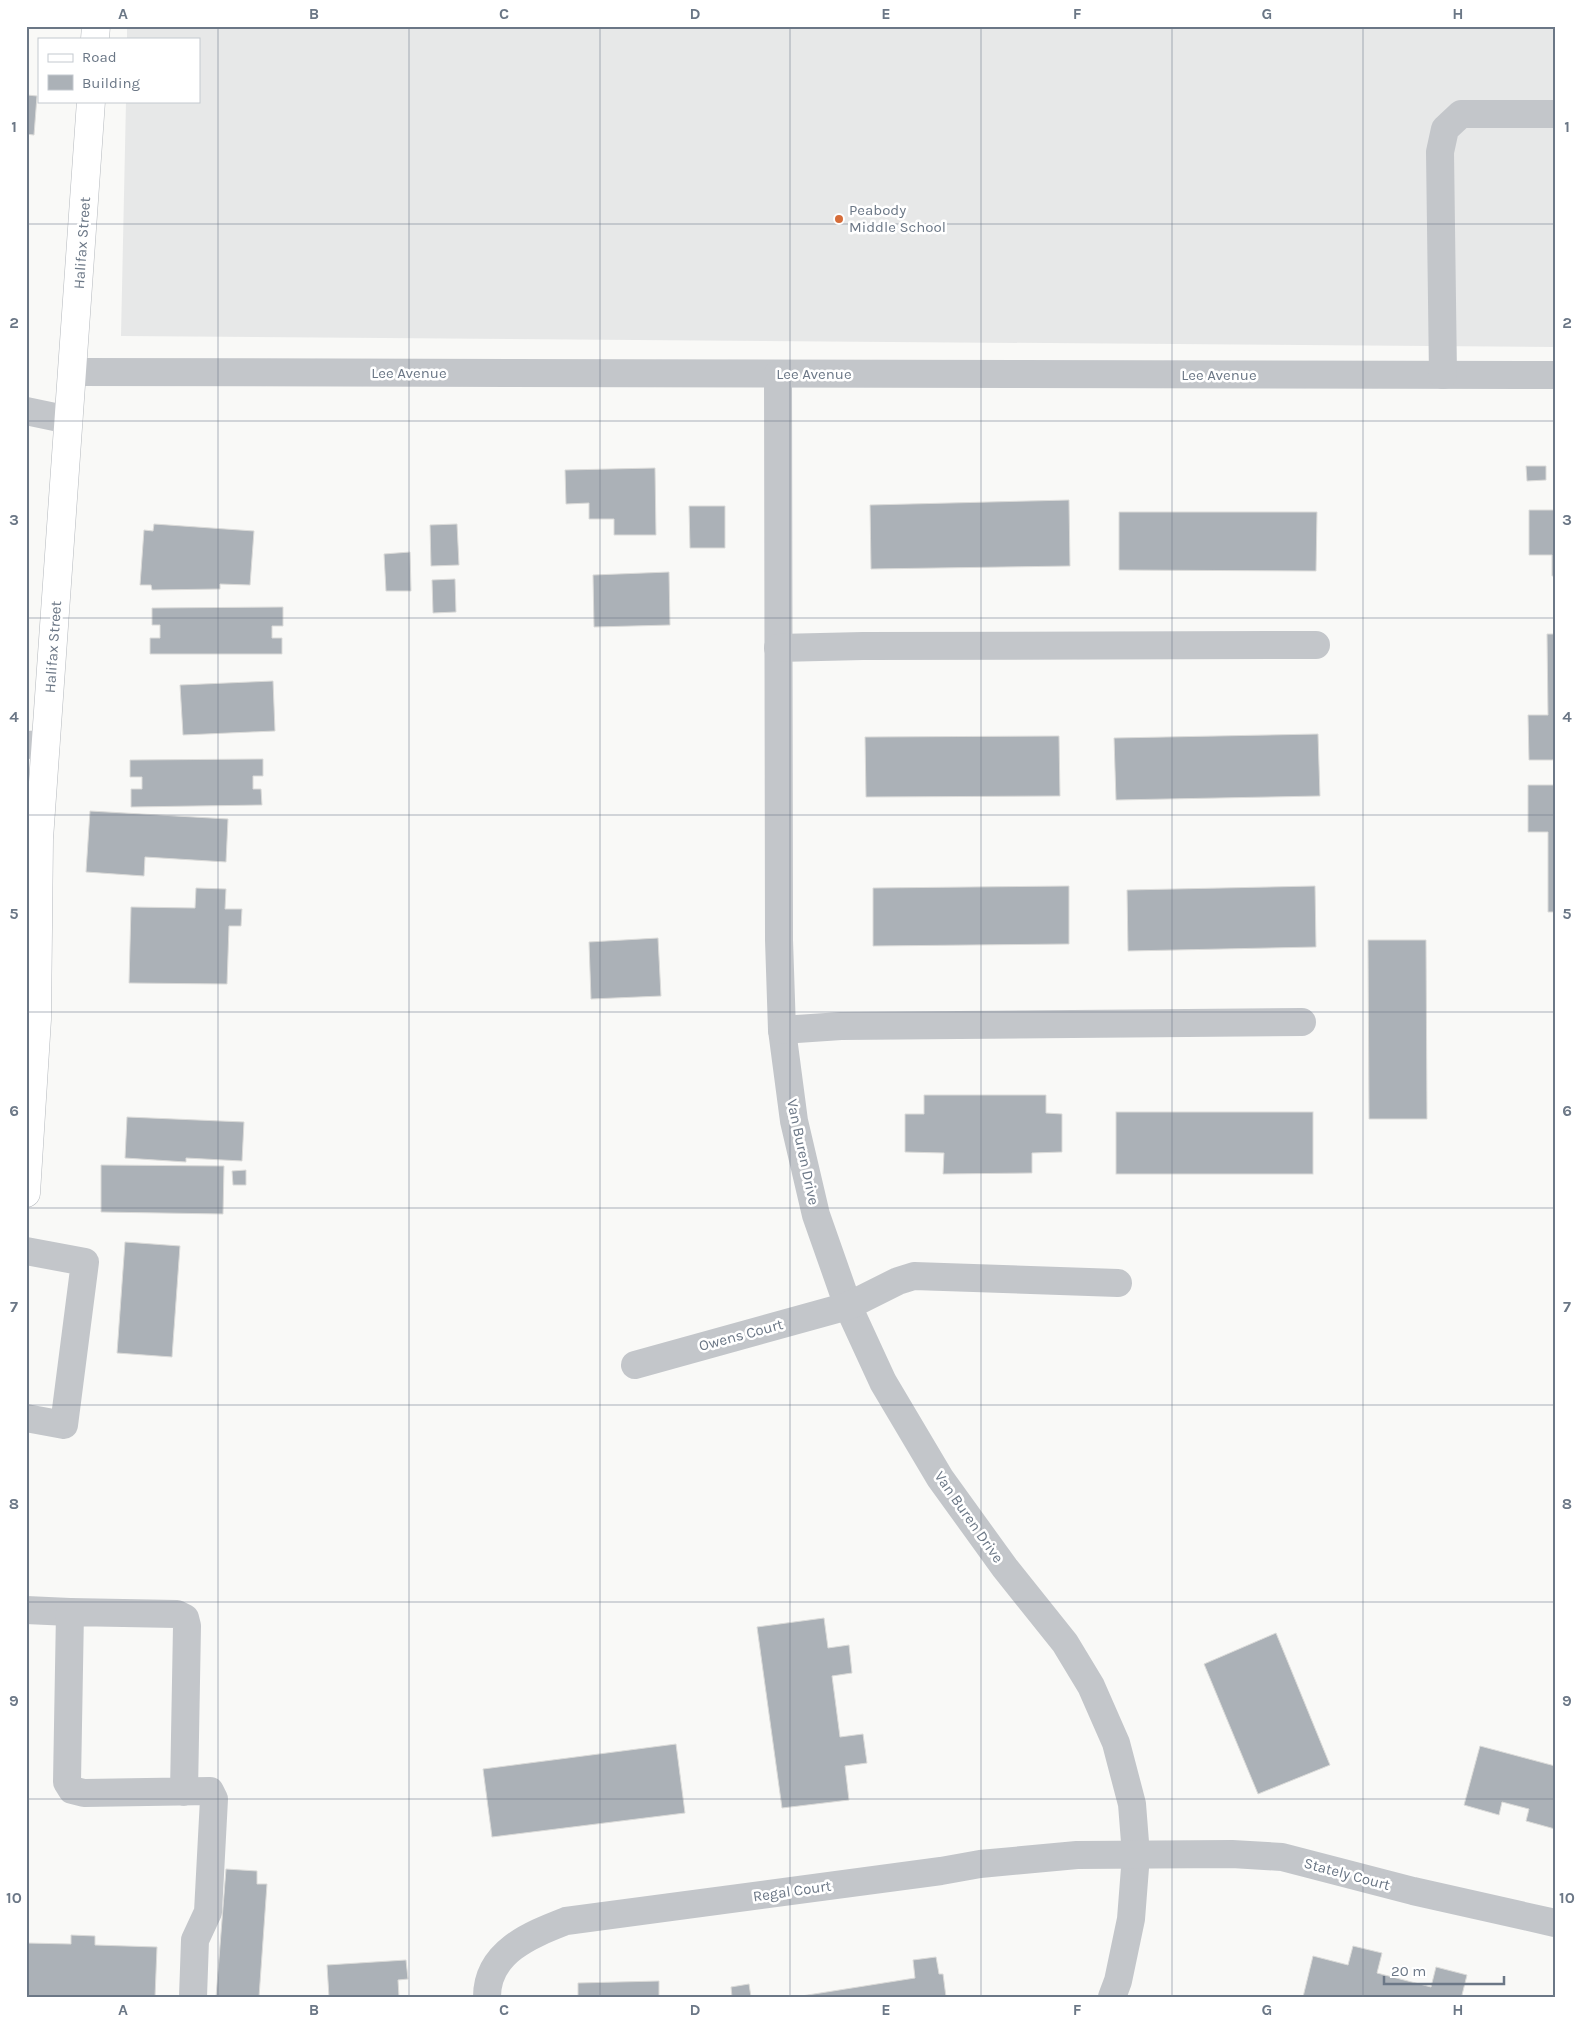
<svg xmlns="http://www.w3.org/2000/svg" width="1581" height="2023" viewBox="0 0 1581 2023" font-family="Karla,sans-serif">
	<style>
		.built { fill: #e7e8e8 }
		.building { fill: #abb1b7; stroke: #dbdbd9 }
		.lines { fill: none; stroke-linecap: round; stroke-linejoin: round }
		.major-casing { stroke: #b4b8bd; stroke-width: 29 }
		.minor { stroke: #c3c6ca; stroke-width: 28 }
		.major { stroke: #fff; stroke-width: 28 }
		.grid { fill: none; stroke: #6b7786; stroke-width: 1; stroke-opacity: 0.55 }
		.poi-dot { fill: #d66d3a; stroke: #fff; stroke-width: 2 }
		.labels { text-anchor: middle; stroke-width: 5; stroke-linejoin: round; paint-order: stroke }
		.poi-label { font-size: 15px; fill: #6b7786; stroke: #fff; text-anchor: start }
		.street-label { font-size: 15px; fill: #6b7786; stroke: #fff }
		.neatline { fill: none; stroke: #6b7786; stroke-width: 2 }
		.grid-label { font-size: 16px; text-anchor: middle; font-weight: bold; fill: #6b7786 }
	</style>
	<rect width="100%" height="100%" fill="#f9f9f7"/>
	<!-- built -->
	<path class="built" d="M127,26H1555V347L121,336L126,101H199V39H127Z"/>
	<!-- building -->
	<g class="building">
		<path d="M26,91L27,95L37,96L34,135L26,134Z"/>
		<path d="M1526,466H1546V480L1527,481Z"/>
		<path d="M655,468L656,535H614V519H589V503L566,504L565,470Z"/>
		<path d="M1069,500L1070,566L871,569L870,505Z"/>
		<path d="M689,506H725V548H690Z"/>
		<path d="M1529,510H1555V576H1552V555H1529Z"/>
		<path d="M1119,512H1317L1316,571L1119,570Z"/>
		<path d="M154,524L254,531L250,585L220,584V589L152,590L151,585H140L144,530L153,531Z"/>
		<path d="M457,524L459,565L431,566L430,525Z"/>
		<path d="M410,552L411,591H386L384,554Z"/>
		<path d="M669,572L670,625L594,627L593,575Z"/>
		<path d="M455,579L456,612L433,613L432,580Z"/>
		<path d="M283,607V626H272V638H282V654H150V638H160V625H152V608Z"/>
		<path d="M1547,634H1555V756L1553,760H1529L1528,715H1548Z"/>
		<path d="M273,681L275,731L183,735L180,685Z"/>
		<path d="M1318,734L1320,796L1116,800L1114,738Z"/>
		<path d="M1059,736L1060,796L866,797L865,737Z"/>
		<path d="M263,759V776H253V789H261L262,805L131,807V789H142V777H130V760Z"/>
		<path d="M1528,785H1554L1555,789V912H1548V832H1528Z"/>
		<path d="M90,811L228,819L226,862L145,857L144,876L86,872Z"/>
		<path d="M1069,886V944L873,946V888Z"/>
		<path d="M1315,886L1316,947L1128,951L1127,890Z"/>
		<path d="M196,888L226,889L225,909H242L241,926H229L227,984L129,983L131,907L195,908Z"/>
		<path d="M658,938L661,996L591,999L589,942Z"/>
		<path d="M1368,940H1426L1427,1119H1369Z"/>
		<path d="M924,1095H1046V1113L1062,1114V1152L1032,1153V1173L943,1174L944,1153L905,1152V1114H924Z"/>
		<rect x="1116" y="1112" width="197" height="62"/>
		<path d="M127,1117L244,1122L242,1161L186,1158V1162L125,1158Z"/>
		<path d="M101,1165L224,1166L223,1214L101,1212Z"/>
		<path d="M246,1170V1185H233L232,1171Z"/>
		<path d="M125,1242L180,1246L172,1357L117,1353Z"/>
		<path d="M824,1618L828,1648L849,1645L852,1673L832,1676L840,1737L863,1734L867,1763L845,1766L849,1800L782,1808L757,1627Z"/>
		<path d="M1276,1633L1330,1765L1258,1794L1204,1664Z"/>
		<path d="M676,1744L685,1813L492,1837L483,1769Z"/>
		<path d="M1480,1746L1555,1766V1829L1526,1821L1529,1809L1502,1802L1499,1815L1464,1805Z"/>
		<path d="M226,1869L257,1871V1884H267L259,1997H216Z"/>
		<path d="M71,1935L95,1936V1945L157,1947L155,1997H26V1943L71,1944Z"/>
		<path d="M1353,1946L1382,1953L1377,1973L1431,1987L1436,1967L1467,1975L1462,1995L1468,1997H1303L1313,1956L1348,1965Z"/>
		<path d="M936,1957L939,1974H943L946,1997H795L915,1978L913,1960Z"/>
		<path d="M406,1960L408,1979L398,1980L399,1997H329L327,1965Z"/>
		<path d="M659,1981V1997H578V1983Z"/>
		<path d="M749,1984L751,1997H732L731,1987Z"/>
	</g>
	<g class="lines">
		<defs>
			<g id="major">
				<path d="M95,39L96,26"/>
				<path d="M26,1193L37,1019L39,839L91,101"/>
			</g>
		</defs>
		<!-- major casing -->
		<use href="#major" class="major-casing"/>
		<!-- minor -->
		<g class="minor">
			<path d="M73,372L1555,375"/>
			<path d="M778,374L779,940L782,1030L794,1121L816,1215L848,1306L883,1382L940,1478L1005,1568L1065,1643L1091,1686L1116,1743L1132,1804L1136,1855L1131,1919L1118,1981L1112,1997"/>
			<path d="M1443,375L1440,152L1445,129L1461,114H1555"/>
			<path d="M26,411L69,420"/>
			<path d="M778,648L863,646L1316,645"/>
			<path d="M26,745L46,744"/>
			<path d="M782,1030L841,1026L1302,1022"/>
			<path d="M26,1251L85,1262L64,1425L26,1418"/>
			<path d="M635,1365L848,1306L898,1281L914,1276L1118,1283"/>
			<path d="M26,1610L70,1612"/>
			<path d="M184,1792L187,1626L185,1618L177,1614L70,1612L67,1782L72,1790L84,1793L210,1791L214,1799L208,1912L195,1940L193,1997"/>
			<path d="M487,1997C487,1952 530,1935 566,1921L941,1871L980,1864L1077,1855L1232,1854L1282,1857L1413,1891L1555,1923"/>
		</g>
		<!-- major -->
		<use href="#major" class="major"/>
	</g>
	<!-- grid -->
	<path class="grid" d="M218,26V1997M409,26V1997M600,26V1997M790,26V1997M981,26V1997M1172,26V1997M1363,26V1997M26,224H1555M26,421H1555M26,618H1555M26,815H1555M26,1012H1555M26,1208H1555M26,1405H1555M26,1602H1555M26,1799H1555"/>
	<!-- markers -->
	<circle class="poi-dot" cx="839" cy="219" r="5"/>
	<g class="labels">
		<!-- poi labels -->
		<g class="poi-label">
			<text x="849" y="215">Peabody<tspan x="849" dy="17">Middle School</tspan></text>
		</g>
		<!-- street labels -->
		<g class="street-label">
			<text transform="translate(82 243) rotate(-86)" y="5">Halifax Street</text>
			<text x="409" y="378">Lee Avenue</text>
			<text x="814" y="379">Lee Avenue</text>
			<text x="1219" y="380">Lee Avenue</text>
			<text transform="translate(53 647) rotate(-86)" y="5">Halifax Street</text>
			<text transform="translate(803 1152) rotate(78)" y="5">Van Buren Drive</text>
			<text transform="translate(741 1335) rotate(-15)" y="5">Owens Court</text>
			<text transform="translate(969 1517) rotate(55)" y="5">Van Buren Drive</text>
			<text transform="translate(1347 1874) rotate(15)" y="5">Stately Court</text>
			<text transform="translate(792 1891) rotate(-8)" y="5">Regal Court</text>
		</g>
	</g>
	<!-- border -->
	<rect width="1581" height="2023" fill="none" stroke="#ffffff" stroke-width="55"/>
	<!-- legend -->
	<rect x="38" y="38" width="162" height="65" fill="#ffffff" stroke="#c4c9cf"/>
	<rect x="48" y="54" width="25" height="8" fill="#ffffff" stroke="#c4c9cf"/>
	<text x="82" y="62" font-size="15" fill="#6b7786">Road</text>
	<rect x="48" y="75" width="25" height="15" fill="#abb1b7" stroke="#c4c9cf"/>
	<text x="82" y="88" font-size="15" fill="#6b7786">Building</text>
	<!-- scale -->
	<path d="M1384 1976v8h120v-8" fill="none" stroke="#6b7786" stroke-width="2.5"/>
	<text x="1391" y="1976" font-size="15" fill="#6b7786" stroke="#ffffff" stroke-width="4" paint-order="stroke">20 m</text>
	<rect x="28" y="28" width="1526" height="1968" class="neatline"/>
	<g class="grid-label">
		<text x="123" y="19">A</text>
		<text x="314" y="19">B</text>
		<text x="504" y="19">C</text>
		<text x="695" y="19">D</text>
		<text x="886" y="19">E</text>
		<text x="1077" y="19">F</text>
		<text x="1267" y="19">G</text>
		<text x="1458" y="19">H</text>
		<text x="14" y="132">1</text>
		<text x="1567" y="132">1</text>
		<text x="14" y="328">2</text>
		<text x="1567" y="328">2</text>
		<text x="14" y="525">3</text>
		<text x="1567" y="525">3</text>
		<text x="14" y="722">4</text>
		<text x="1567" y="722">4</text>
		<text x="14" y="919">5</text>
		<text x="1567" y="919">5</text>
		<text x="14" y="1116">6</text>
		<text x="1567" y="1116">6</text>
		<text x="14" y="1312">7</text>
		<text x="1567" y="1312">7</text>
		<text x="14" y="1509">8</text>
		<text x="1567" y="1509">8</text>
		<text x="14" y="1706">9</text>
		<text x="1567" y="1706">9</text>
		<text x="14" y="1903">10</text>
		<text x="1567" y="1903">10</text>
		<text x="123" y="2015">A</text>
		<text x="314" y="2015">B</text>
		<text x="504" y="2015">C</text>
		<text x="695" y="2015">D</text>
		<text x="886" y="2015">E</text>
		<text x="1077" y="2015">F</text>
		<text x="1267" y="2015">G</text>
		<text x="1458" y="2015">H</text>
	</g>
</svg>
